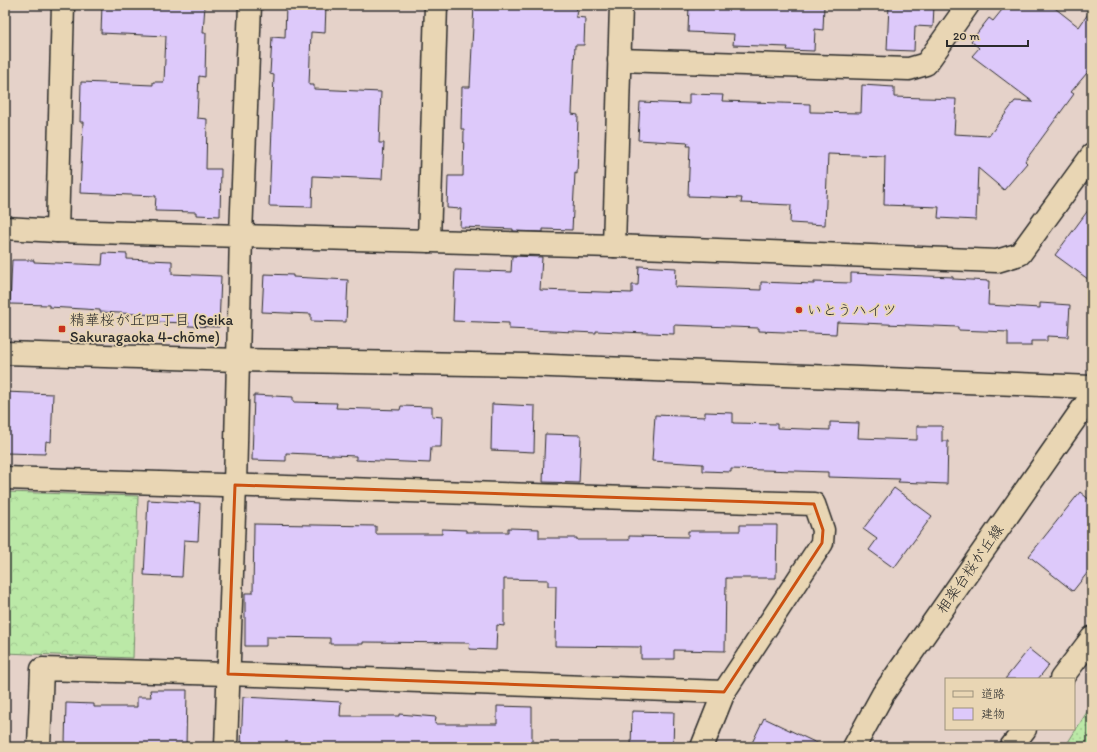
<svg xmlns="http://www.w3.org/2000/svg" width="1097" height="752" viewBox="0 0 1097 752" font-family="Itim,'Klee One',sans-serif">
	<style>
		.grass { fill: url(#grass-dots); stroke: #738a69 }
		.forest { fill: url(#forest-crowns); stroke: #738a69 }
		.building { fill: #ddc9fa; stroke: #2b2b2b }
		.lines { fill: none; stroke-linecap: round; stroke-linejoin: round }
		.minor-casing { stroke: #2b2b2b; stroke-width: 25 }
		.major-casing { stroke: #2b2b2b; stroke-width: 25 }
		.minor { stroke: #e9d6b4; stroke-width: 22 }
		.major { stroke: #e9d6b4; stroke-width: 22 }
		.marked { fill: none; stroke: #cc5211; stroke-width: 3; stroke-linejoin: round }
		.poi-dot { fill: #c8321e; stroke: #e9d6b4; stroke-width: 1.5 }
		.labels { text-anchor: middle; stroke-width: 3.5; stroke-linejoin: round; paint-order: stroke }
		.poi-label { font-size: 15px; fill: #2b2b2b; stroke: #e9d6b4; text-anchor: start }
		.street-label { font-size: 15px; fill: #2b2b2b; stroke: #e9d6b4 }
	</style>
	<defs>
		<pattern id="grass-dots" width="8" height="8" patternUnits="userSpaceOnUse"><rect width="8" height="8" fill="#bbe9a7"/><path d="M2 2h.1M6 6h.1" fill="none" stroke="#a1c890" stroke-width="1.8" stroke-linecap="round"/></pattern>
		<pattern id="forest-crowns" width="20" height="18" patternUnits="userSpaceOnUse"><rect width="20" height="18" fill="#bbe9a7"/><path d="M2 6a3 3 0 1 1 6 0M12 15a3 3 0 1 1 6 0" fill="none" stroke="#a1c890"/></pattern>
	</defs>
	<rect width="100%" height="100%" fill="#e5d2c9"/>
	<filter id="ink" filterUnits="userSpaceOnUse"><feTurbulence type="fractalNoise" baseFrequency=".025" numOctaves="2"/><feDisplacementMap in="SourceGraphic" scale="8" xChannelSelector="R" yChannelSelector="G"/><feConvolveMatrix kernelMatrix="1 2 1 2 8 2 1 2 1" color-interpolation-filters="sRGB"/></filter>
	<g filter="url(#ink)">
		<!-- grass -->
		<path class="grass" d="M1092,704V747H1065Z"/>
		<!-- forest -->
		<path class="forest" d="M5,492L138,496L133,658L5,653Z"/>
		<!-- building -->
		<g class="building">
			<path d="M102,5H205L203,33H206L205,77L199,76L197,118L207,119L206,169H221L220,216L196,215V212L155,211L156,196L80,193L83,122H80L81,82L153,85V82H164L166,36L101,33Z"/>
			<path d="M286,5H326L325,33L311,32L309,85H314V89L381,92L379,143H384L382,179L313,176L312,207L269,206L274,75L270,74L272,37L285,38Z"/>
			<path d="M474,5H577L576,17L585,18L584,45H575L572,114L578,115L577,149H578L577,174L575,173L572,230L543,229V232L513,231V229L460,227L461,209L447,208L448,176H463L464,129H461L462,87H470Z"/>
			<path d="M689,5H824L823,30L815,29L814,51L787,50L788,47L733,45L734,34L688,32Z"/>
			<path d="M889,5H934L933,27L915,26L914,51L887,50Z"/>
			<path d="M1006,5H1051L1079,27L1092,8V67L1071,92L1074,94L1025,161L1027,163L1004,190L978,168L976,220L938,218L939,207L884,205L885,156L828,154L825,225L790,223L791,205L741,203L742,198L688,196L690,146H687L688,143L638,140L640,102L689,104V94L723,95L722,101L810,104V112L861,113L862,85L894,87V97L956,99L954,134L989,136L1015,101L1033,102L972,56L979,48L971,41L989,18L993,21Z"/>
			<path d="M1092,205V282L1055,255Z"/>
			<path d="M103,253L127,254V259L172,261V274L221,276L219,327L188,326L189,323L158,322V315L100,312V310L49,307V305L10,304L12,260H34V262L102,265Z"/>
			<path d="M512,256L542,257L540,290L632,293V285H638L639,266L676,268L675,287L761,290V282L814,284V282L851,283V273L953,277V279L989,281L988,305L1040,308V303L1070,305L1068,337L1047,336V341H1031V346H1008V332L958,330V327L837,322L836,334L759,331V328L674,325V334L596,331V333L509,329V323L453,321L455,270L511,272Z"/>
			<path d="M264,274L293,275V277L348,280L346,322L311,321V314L262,312Z"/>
			<path d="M5,392L53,394L51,442L46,441L45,454L5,453Z"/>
			<path d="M254,395L293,397V402L337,403L336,408L400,410L401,406L432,407V416L442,417L441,447H431L430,463L356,460V456L286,453V461L252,460Z"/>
			<path d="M492,404L535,406L534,452L491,450Z"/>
			<path d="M705,412L733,413V423L777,424V428L830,430V422L859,423L858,438L917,440V426H942V441H948L947,484L898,482L900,479L828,477V472L731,469V472L703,471V464L652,461L655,415L705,417Z"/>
			<path d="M545,434L581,435L579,483L543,482Z"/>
			<path d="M894,488L932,516L894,568L869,550L877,539L863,529Z"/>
			<path d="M1080,492L1092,502V567L1073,591L1029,556Z"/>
			<path d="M148,500L200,503L198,541L184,540L182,577L144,575Z"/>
			<path d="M254,524L376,526V534H442V529L466,530V532H508V528L539,529V538H577V540H629V536L688,537V531H740V525H777L776,578H726L725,651L674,650V659H641V647L555,646L556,586H548V580L504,579V626L497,625L496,650L469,649L470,643L363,642V644H330V638L266,637V646H245V593H253Z"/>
			<path d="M1029,649L1049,665L1038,679H1005Z"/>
			<path d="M150,690H187L186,747H138V746L65,743L66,703L94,704V707H137V697H151Z"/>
			<path d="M243,697L341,702L340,716H399V714L436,717L435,724H497V706L532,707V747H241Z"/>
			<path d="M632,711L674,712L673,747H631Z"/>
			<path d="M764,718L825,747H750Z"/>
		</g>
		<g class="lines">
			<defs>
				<g id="minor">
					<path d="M619,60L909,69L926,64L968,5"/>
					<path d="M5,228L57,231L614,246L997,261L1020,254L1092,155"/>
					<path d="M57,231L63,5"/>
					<path d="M429,241L436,5"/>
					<path d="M614,246L621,5"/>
					<path d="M5,353L238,360L525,365L1092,387"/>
					<path d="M5,478L814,504L823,530L822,543L724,692L702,747"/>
					<path d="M1061,679L1092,638"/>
					<path d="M39,747L42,669L228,674L724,692"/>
					<path d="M226,747L235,485L241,235L250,5"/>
					<path d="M1011,747L1025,729"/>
				</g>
				<path id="major" d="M854,747L883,694L1092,395"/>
			</defs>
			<!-- minor casing -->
			<use href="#minor" class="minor-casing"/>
			<!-- major casing -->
			<use href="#major" class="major-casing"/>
			<!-- minor -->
			<use href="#minor" class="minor"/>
			<!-- major -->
			<use href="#major" class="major"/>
		</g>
	</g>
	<!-- marked area -->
	<path class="marked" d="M235,485L814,504L823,530L822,543L724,692L228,674Z"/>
	<!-- markers -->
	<g class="poi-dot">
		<circle cx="799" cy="310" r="4"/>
		<rect x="58" y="325" width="8" height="8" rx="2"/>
	</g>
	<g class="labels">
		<!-- poi labels -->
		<g class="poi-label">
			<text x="807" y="315">いとうハイツ</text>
			<text x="70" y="325">精華桜が丘四丁目 (Seika<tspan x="70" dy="17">Sakuragaoka 4-chōme)</tspan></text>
		</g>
		<!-- street labels -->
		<g class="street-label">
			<text transform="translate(970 569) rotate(-55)" y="5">相楽台桜が丘線</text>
		</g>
	</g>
	<!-- margin -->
	<rect width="1097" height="752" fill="none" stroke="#e9d6b4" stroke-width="20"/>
	<rect x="10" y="10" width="1077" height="732" fill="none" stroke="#2b2b2b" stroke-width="1.5" filter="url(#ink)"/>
	<!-- legend -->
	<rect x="945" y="678" width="130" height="52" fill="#e9d6b4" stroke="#9d927d"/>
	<rect x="953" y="691" width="20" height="6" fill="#e9d6b4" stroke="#9d927d"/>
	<text x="981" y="698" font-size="12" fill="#2b2b2b">道路</text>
	<rect x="953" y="708" width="20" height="12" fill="#ddc9fa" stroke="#9d927d"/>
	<text x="981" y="718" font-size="12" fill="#2b2b2b">建物</text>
	<!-- scale -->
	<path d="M947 40v6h81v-6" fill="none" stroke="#2b2b2b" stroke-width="2"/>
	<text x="953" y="40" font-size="12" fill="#2b2b2b" stroke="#e9d6b4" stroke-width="3" paint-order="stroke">20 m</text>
</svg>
